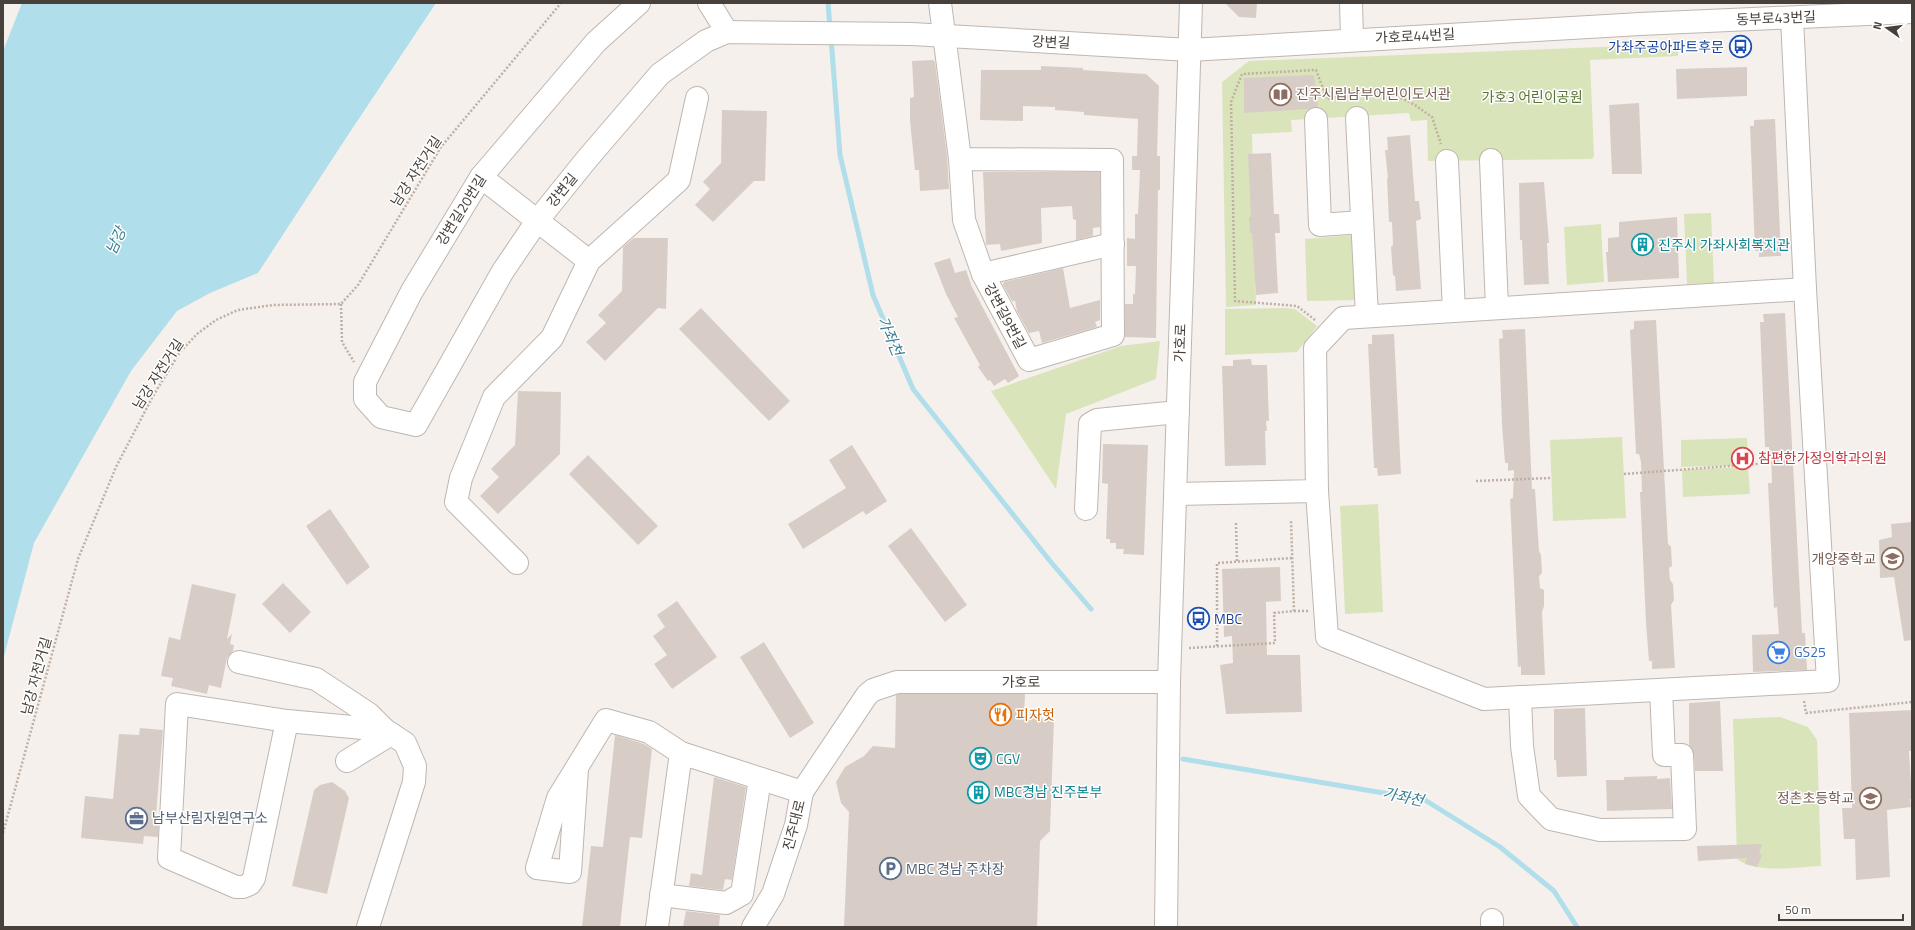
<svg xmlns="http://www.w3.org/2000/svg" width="1915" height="930" viewBox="0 0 1915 930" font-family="'Titillium Web','Noto Sans KR',sans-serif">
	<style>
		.green { fill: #dae4ba }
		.water { fill: #b0deea }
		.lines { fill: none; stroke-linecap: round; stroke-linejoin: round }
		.stream { stroke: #b0deea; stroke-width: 5 }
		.building { fill: #d8cdc6 }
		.minor-casing { stroke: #bfb6b0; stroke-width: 24 }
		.path { stroke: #c0afa2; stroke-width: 2.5; stroke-dasharray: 2 2; stroke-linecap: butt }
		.minor { stroke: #fff; stroke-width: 22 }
		.labels { text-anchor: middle; stroke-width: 3; stroke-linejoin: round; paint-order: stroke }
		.street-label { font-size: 14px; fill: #48403a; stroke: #fff }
		.transit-label { font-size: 14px; fill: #164399; stroke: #fff; text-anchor: end }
		.education-label { font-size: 14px; fill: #785e54; stroke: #fff; text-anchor: end }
		.park-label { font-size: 14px; fill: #597533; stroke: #fff }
		.culture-label { font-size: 14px; fill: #0d838f; stroke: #fff; text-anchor: start }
		.health-label { font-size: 14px; fill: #be3a42; stroke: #fff; text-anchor: start }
		.shop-label { font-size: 14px; fill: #366cbe; stroke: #fff; text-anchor: start }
		.food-label { font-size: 14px; fill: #c56008; stroke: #fff; text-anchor: start }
		.service-label { font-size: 14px; fill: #4e5e75; stroke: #fff; text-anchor: start }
		.water-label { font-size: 15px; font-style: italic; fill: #377f93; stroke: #fff }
	</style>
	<rect width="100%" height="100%" fill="#f5f0ec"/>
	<!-- green -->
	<g class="green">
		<path d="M1678,44V56L1590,60L1594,156L1592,159L1428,161L1427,120L1411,121L1409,113L1291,120L1292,132L1252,134L1256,305L1226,307L1222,82L1249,61Z"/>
		<path d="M1711,213L1714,283L1687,284L1684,214Z"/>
		<path d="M1601,224L1604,282L1567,285L1564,227Z"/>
		<path d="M1353,235L1356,300L1307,301L1305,239Z"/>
		<path d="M1284,308L1295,309L1317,326L1297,352L1225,355V309Z"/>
		<path d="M1160,341L1156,379L1066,414L1056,489L991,391L1121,346Z"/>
		<path d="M1622,437L1626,518L1553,521L1550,440Z"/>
		<path d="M1747,438L1748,465L1681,467V440Z"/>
		<path d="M1748,467L1750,494L1683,497L1682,470Z"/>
		<path d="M1378,504L1383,612L1345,614L1340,506Z"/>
		<path d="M1780,717L1808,727L1817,740L1821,866C1796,867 1757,874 1737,859L1733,719Z"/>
	</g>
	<!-- water -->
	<path class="water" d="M22,3H436L344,141L258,273L210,293L177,311L131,371L34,543L3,660V51Z"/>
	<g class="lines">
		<!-- stream -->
		<g class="stream">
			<path d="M828,3L830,28"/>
			<path d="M831,38L840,155L873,295L913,389L1050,561L1091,609"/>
			<path d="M1183,759L1425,800L1500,847L1554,891L1577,927"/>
		</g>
	</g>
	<!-- building -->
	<g class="building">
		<path d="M1225,3H1257L1256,18L1239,17Z"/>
		<path d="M933,60L935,62L947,156L949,189L920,191L919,170H915L910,121V98L914,97L912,61Z"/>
		<path d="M1041,66L1083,68V70L1146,74L1159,86L1157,156H1160V190H1158L1156,338L1125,337V304H1133V294H1135L1136,266H1127V238L1135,239V214H1138L1140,170H1132V156H1137L1138,119L1084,115V112L1055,110V107L1023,106V121L980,120L981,70H1041Z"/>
		<path d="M1747,67V96L1677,99L1676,69Z"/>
		<path d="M1314,75L1318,107L1308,109L1244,113V78Z"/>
		<path d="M1639,103L1642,174H1612L1609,105Z"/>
		<path d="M722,110L767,111L765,181H754L713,222L695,205L710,189L703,182L721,163Z"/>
		<path d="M1775,119L1781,256L1759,257V251H1755L1750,126H1754V120Z"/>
		<path d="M1410,135L1415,201H1419L1421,219L1416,221L1421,289L1396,291L1395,276L1393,275L1391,247L1393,245L1392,222H1389L1387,178L1388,179L1385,150H1388L1387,137Z"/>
		<path d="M1271,153L1274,214H1279L1280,233H1275L1278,293L1256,295L1252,233H1250L1249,217H1251L1248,154Z"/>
		<path d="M983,172H1100V227L1093,228V236L1076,240V220L1073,219L1072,206L1041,208L1042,243L1001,251L1000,244L986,245Z"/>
		<path d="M1544,182L1549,243H1547L1549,284L1524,285L1522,240H1520L1519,183Z"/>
		<path d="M1677,217L1679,278L1608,282L1606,252H1608V238L1619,237V222Z"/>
		<path d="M634,238H668L666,309L658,308L605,361L586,342L606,323L598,315L622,291L623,247Z"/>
		<path d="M950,258L955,273L966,270L972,287L1019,376L1008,383L1005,379L994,386L990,380L988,381L978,367L980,365L954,318L958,317L946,294L934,263Z"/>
		<path d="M1063,268L1070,308L1100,300V320L1095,322L1097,327L1042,343L1039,331L1029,333L1017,311L1015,301H1012L1003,285L1004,282Z"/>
		<path d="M701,308L790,401L769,421L679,329Z"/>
		<path d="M1785,313L1802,633H1805L1807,670L1753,672L1752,635L1779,634L1777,607L1774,608L1772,569L1768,483H1772L1771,454H1769V447H1765L1760,322H1764L1763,314Z"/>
		<path d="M1656,320L1668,544L1671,547L1672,566L1669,568L1670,580L1673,584L1674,600L1671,605L1675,668L1652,669V661H1649L1646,623L1640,492H1642L1641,462L1639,454H1636L1630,330L1634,329V321Z"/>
		<path d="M1525,329L1532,489H1535L1539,551L1541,555L1542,573L1539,576L1540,588L1544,590V606L1542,612L1545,675H1521V666L1518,667L1510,499L1513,498L1514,470L1508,471V463H1505L1502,425L1499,339L1503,338L1502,330Z"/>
		<path d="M1394,334L1401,474L1378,476L1377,468H1374L1368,344H1372V335Z"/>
		<path d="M1251,359L1252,365H1267L1269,421H1266L1267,431H1265L1266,465L1225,466L1222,366H1233V360Z"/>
		<path d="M518,391L561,392L560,454L498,514L480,496L499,477L491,469L515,445Z"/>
		<path d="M1103,444L1148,445L1144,555L1123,554L1124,549H1116V543H1110V539H1106L1108,484L1102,483Z"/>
		<path d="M852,445L887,501L866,515L863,511L803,549L788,524L846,488L829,460Z"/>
		<path d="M588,455L658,526L638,545L569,474Z"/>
		<path d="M330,509L370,567L347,585L306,526Z"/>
		<path d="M1912,522V640L1904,641L1894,577L1880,578L1879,540L1892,537L1891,524Z"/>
		<path d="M911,528L967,605L945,622L888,546Z"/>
		<path d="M1280,567L1281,601L1266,602L1267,655H1300L1302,712L1226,714L1220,665L1233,663L1232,636L1224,637L1222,569Z"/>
		<path d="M283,583L311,612L290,633L262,604Z"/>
		<path d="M192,584L236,594L227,639L232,634L230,644L234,645L233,651L227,658L221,688L209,685L207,694L171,686L173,678L161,676L169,637L180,640Z"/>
		<path d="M677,601L717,657L672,689L654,664L667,655L653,636L665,627L657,615Z"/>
		<path d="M764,642L814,723L790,738L740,657Z"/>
		<path d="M899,694H1025L1024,718L1054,719L1050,831L1040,841L1037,927H844L849,812L841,803L836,782L845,767L864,756L873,746L895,748L896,695Z"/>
		<path d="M1720,701L1723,771H1695L1694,754L1689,745V703Z"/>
		<path d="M1585,708L1587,776L1557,777L1556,760H1554V709Z"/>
		<path d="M1912,710V751H1909L1912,799H1910L1911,807L1887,810L1890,877L1856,880L1855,839H1844L1842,808H1852L1849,713Z"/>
		<path d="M140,728L163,730L156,815L159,816L158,837L144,836L143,844L81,838L85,796L113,799L119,734L139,735Z"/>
		<path d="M615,735L644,744L652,749L642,838L630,837L620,927H582L591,846L603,847Z"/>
		<path d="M1657,776V779L1670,778L1672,809L1607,811L1606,780H1624V777Z"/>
		<path d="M714,777L746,787L732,880L725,879L723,890L689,886L691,873L702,875Z"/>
		<path d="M332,782L345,791L349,798L327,894L292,886L314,790L320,785Z"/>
		<path d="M1762,844L1759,854L1762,855L1757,867L1745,864L1747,858L1698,861L1697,846Z"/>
		<path d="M686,911L720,915L719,927H683Z"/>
	</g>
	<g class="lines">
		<defs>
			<g id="minor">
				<path d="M639,3L596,42L481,177L412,291L365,382V399L381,417L416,425L503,271L537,221L587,159L660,74L706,41L727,32L912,34L1190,50L1640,24L1912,12"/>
				<path d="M709,3L727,32"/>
				<path d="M940,3L960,159L964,220L983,274L1029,360L1113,335L1112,160L960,159"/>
				<path d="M1351,3L1352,39"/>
				<path d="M1357,118L1367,316"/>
				<path d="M1316,119L1320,225L1362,222"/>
				<path d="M1491,160L1497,308"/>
				<path d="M1447,161L1454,311"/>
				<path d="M481,177L589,261"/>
				<path d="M983,274L1113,244"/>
				<path d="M1317,491L1327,637L1484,699L1828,681L1805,289L1792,18"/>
				<path d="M1176,494L1317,491L1315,348L1343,318L1805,289"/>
				<path d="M1086,509L1090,424L1097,420L1178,412"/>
				<path d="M517,563L456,502L461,478L494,397L552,338L589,261L679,180L697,98"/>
				<path d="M239,662L316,679L369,714L385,730"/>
				<path d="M1520,697L1522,746L1529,796L1551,819L1600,830L1685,829L1682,755H1664L1661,690"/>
				<path d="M287,721L254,878L250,884L243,887H236L169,858L177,704L287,721L385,730L405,743L415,766L414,782L368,927"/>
				<path d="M347,761L391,734"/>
				<path d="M577,769L570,872L537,868L558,798L606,720L649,732L681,753"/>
				<path d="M661,895L726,903L742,894L760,779"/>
				<path d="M657,927L681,753L802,792"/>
				<path d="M753,927L773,894L796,825L802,792L867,695L873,690L897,682H1169"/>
				<path d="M1166,927L1169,682L1191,3"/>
				<path d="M1492,927V920"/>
			</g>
		</defs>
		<!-- minor casing -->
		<use href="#minor" class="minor-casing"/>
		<!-- path -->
		<g class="path">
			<path d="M341,304L342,342L354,362"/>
			<path d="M1315,320L1297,306L1235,301L1231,102L1242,74L1316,70L1327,99L1350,91H1388L1415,105L1432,117L1441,144"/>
			<path d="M1624,474L1797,461"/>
			<path d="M1476,481L1551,478"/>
			<path d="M1236,523L1237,561"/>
			<path d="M1294,611H1308"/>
			<path d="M1217,646V563L1292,558"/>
			<path d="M1189,648L1275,643L1274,613L1294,611L1291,520"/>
			<path d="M1804,701L1806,713L1912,702"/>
			<path d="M3,833L78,559L116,467L153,396L180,352L197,334L216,320L238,310L273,305L341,304L358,285L441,147L561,3"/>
		</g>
		<!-- minor -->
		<use href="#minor" class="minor"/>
	</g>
	<!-- icons -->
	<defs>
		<symbol id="bus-ring" viewBox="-11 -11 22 22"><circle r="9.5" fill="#fff" stroke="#1a4fb4" stroke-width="1.5"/><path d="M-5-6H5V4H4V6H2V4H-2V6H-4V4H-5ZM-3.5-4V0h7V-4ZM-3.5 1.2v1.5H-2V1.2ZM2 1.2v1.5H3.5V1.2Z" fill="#1a4fb4"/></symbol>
		<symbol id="library-ring" viewBox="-11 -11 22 22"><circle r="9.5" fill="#fff" stroke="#8d6e63" stroke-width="1.5"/><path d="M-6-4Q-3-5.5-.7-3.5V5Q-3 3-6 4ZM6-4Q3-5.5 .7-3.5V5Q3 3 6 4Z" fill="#8d6e63"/></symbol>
		<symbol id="building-ring" viewBox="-11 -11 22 22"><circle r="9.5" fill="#fff" stroke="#0f9aa8" stroke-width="1.5"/><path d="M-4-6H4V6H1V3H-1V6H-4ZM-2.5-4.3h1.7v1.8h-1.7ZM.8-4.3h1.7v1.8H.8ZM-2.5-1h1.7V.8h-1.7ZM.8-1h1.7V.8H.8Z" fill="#0f9aa8"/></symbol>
		<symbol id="hospital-ring" viewBox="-11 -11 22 22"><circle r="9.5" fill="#fff" stroke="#e0444e" stroke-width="1.5"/><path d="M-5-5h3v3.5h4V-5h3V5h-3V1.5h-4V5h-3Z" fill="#e0444e"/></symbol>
		<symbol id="school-ring" viewBox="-11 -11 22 22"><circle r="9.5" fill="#fff" stroke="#8d6e63" stroke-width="1.5"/><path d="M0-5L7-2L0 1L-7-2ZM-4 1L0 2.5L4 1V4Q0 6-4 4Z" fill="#8d6e63"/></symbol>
		<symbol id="supermarket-ring" viewBox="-11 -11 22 22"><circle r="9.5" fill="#fff" stroke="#3f7fe0" stroke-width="1.5"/><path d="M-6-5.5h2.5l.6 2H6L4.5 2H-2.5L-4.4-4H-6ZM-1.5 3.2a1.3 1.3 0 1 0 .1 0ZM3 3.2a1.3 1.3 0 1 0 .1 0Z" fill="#3f7fe0"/></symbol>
		<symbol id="restaurant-ring" viewBox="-11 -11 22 22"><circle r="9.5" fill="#fff" stroke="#e8710a" stroke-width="1.5"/><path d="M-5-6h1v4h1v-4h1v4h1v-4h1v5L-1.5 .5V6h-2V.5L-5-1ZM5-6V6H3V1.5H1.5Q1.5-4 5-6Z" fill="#e8710a"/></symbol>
		<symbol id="theatre-ring" viewBox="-11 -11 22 22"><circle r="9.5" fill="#fff" stroke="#0f9aa8" stroke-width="1.5"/><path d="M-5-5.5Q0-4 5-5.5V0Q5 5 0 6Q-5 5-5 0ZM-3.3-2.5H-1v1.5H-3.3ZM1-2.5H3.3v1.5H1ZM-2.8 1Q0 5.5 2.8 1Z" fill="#0f9aa8"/></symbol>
		<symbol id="office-ring" viewBox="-11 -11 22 22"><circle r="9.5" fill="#fff" stroke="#5c6f8a" stroke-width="1.5"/><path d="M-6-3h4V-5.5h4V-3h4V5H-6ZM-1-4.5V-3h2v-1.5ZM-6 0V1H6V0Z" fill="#5c6f8a"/></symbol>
		<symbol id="parking-ring" viewBox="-11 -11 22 22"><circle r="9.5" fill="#fff" stroke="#5c6f8a" stroke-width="1.5"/><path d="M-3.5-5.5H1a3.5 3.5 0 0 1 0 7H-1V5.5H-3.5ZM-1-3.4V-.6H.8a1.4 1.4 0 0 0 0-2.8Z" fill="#5c6f8a"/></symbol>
	</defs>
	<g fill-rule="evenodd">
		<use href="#bus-ring" x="1728" y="34" width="25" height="25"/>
		<use href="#library-ring" x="1268" y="82" width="25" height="25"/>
		<use href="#building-ring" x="1630" y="232" width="25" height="25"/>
		<use href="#hospital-ring" x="1730" y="446" width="25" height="25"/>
		<use href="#school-ring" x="1880" y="546" width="25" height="25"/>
		<use href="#bus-ring" x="1186" y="606" width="25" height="25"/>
		<use href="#supermarket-ring" x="1766" y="640" width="25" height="25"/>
		<use href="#restaurant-ring" x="988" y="702" width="25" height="25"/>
		<use href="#theatre-ring" x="968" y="746" width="25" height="25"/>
		<use href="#building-ring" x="966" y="780" width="25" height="25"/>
		<use href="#school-ring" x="1858" y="786" width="25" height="25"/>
		<use href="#office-ring" x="124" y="806" width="25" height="25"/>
		<use href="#parking-ring" x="878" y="856" width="25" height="25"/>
	</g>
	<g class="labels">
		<!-- street labels -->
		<g class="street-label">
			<text transform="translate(1776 18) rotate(-2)" y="5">동부로43번길</text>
			<text transform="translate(1415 36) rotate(-3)" y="5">가호로44번길</text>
			<text transform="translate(1051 42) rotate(3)" y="5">강변길</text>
			<text transform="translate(416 171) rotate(-57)" y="5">남강 자전거길</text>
			<text transform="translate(562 190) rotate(-51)" y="5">강변길</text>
			<text transform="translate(461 210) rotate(-58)" y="5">강변길20번길</text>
			<text transform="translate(1005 316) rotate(62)" y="5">강변길9번길</text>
			<text transform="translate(1180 343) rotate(-88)" y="5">가호로</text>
			<text transform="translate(158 374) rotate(-57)" y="5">남강 자전거길</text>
			<text transform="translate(36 676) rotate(-75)" y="5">남강 자전거길</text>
			<text x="1021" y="687">가호로</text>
			<text transform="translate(794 825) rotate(-76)" y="5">진주대로</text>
		</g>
		<!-- transit labels -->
		<g class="transit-label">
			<text x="1724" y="52">가좌주공아파트후문</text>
			<text x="1214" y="624" text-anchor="start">MBC</text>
		</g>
		<!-- education labels -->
		<g class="education-label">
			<text x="1296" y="99" text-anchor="start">진주시립남부어린이도서관</text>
			<text x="1876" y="564">개양중학교</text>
			<text x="1854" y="803">정촌초등학교</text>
		</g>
		<!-- park labels -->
		<g class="park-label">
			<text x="1532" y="102">가호3 어린이공원</text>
		</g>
		<!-- culture labels -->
		<g class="culture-label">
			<text x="1658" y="250">진주시 가좌사회복지관</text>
			<text x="996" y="764">CGV</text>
			<text x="994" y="797">MBC경남 진주본부</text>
		</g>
		<!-- health labels -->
		<g class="health-label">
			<text x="1758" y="463">참편한가정의학과의원</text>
		</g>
		<!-- shop labels -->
		<g class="shop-label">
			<text x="1794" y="657">GS25</text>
		</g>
		<!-- food labels -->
		<g class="food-label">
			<text x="1016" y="720">피자헛</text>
		</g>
		<!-- service labels -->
		<g class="service-label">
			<text x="152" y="823">남부산림자원연구소</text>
			<text x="906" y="874">MBC 경남 주차장</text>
		</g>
		<!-- water labels -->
		<g class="water-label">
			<text transform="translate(116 241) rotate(-65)" y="5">남강</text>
			<text transform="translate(890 336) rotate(67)" y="5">가좌천</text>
			<text transform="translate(1403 797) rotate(12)" y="5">가좌천</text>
		</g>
	</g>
	<!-- border -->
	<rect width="1915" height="930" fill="none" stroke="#48403a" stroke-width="8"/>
	<!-- north arrow -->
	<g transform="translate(1887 28) rotate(284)" stroke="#ffffff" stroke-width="3" paint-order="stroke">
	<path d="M0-3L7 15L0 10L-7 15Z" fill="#48403a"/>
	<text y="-6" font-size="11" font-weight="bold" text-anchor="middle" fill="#48403a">N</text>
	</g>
	<!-- scale -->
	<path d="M1779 914v6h124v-6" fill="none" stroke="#48403a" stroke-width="2"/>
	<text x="1785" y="914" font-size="12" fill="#48403a" stroke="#ffffff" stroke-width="3" paint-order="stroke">50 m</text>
</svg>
